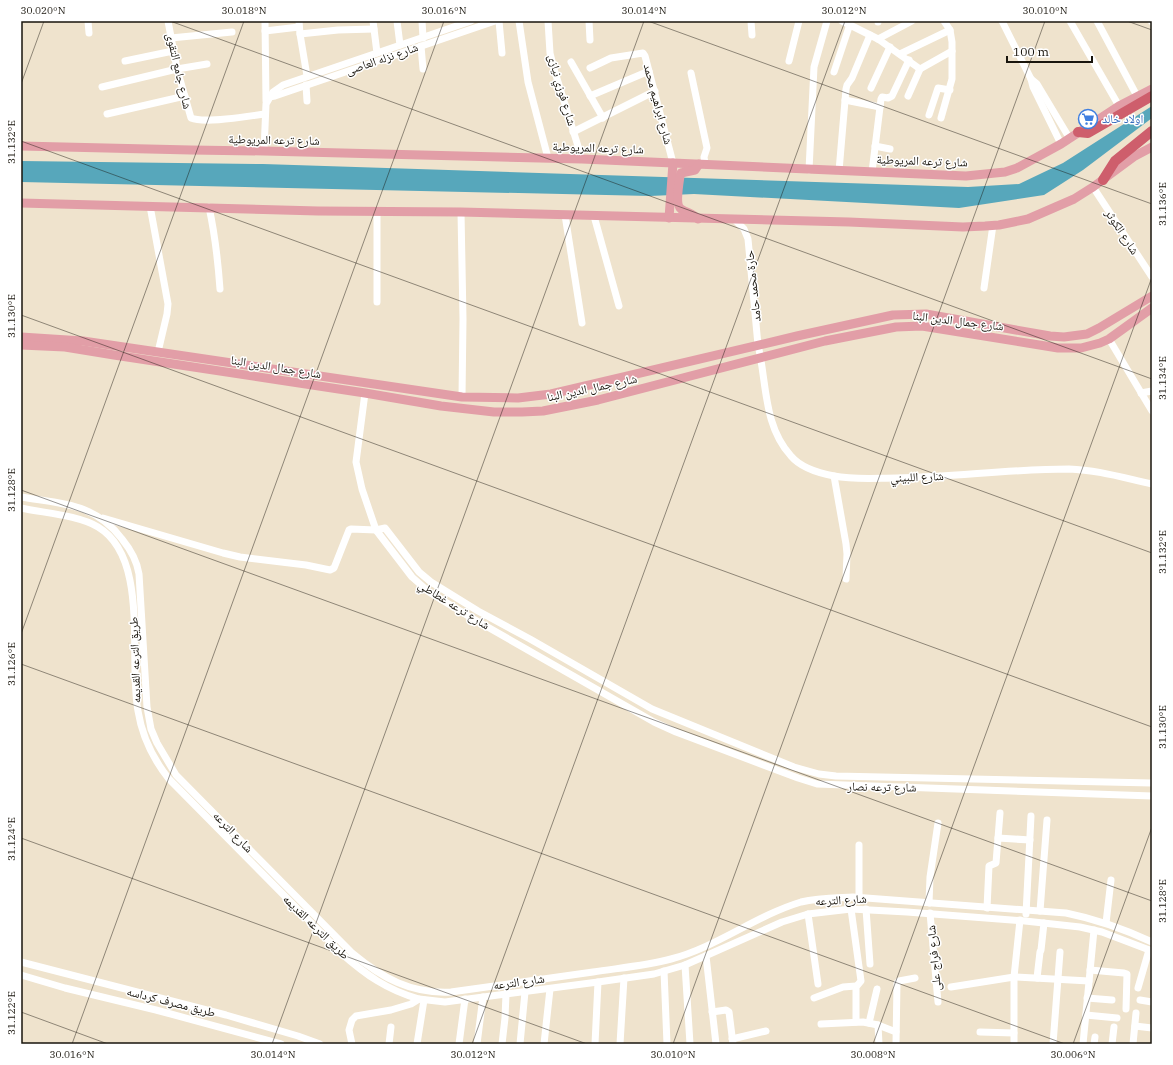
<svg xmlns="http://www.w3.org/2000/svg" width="1173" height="1065" viewBox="0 0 1173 1065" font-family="'IBM Plex Serif','Noto Naskh Arabic',serif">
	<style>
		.water { fill: #57a7bb }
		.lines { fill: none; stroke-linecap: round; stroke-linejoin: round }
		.minor { stroke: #fff; stroke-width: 7 }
		.major { stroke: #e29ea7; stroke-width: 9 }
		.highway { stroke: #ce5e6c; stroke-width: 10 }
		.ticks { fill: none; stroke: #19150d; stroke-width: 1; stroke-opacity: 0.45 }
		.labels { text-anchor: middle; stroke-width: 3; stroke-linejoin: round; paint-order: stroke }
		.street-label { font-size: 12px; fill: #19150d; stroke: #fff }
		.shop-label { font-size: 12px; fill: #366cbe; stroke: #fff; text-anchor: start }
		.neatline { fill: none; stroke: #19150d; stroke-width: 1.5 }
		.ticks-label { font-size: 10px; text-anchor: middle; fill: #19150d }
	</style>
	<rect width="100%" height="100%" fill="#efe3cd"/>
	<!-- water -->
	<path class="water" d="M1152,106V118L1083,170L1044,195L959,208L694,194L650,196L21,182V161L263,164L968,187L1019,184L1063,163Z"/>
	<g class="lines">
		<!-- minor -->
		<g class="minor">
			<path d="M88,21L89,33"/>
			<path d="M168,21L177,69L191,118C205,124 248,116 265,114"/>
			<path d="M265,21L266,101"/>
			<path d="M299,21L300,34L307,76"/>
			<path d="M373,21L377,53"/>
			<path d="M397,21L400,45"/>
			<path d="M422,21L423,38"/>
			<path d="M499,21L502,53"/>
			<path d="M519,21L528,82L548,158"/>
			<path d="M548,21L550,53L554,69L582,159"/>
			<path d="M589,21L590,40"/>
			<path d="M751,21L752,35"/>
			<path d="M842,21L878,39L920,69"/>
			<path d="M878,21V22"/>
			<path d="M1002,21L1031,79L1033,87L1061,144"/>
			<path d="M1070,21L1119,106"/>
			<path d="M1097,21L1137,96"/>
			<path d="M1151,21L1152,22"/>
			<path d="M265,31L299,27"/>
			<path d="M300,34L338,30L374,29"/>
			<path d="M171,38L232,32"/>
			<path d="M878,39L912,21"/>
			<path d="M421,46L423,69"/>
			<path d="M900,54L950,30"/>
			<path d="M125,61L173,51"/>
			<path d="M789,61L799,21"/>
			<path d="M571,62L603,118"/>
			<path d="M590,68L611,58L643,53L645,56L673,163"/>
			<path d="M834,72L850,24"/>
			<path d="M691,73L707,148L704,157L705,164"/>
			<path d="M1031,79L1037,84L1070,139"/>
			<path d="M306,85L307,101"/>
			<path d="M102,87L177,69L207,64"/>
			<path d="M871,88L890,47"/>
			<path d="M590,96L649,71"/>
			<path d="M908,96L920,69L952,51"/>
			<path d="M269,97L275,96L495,21"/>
			<path d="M845,100L880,107"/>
			<path d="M107,114L185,96"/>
			<path d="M929,115L938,88L950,90"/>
			<path d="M941,118L952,79V42L950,30L944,21"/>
			<path d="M573,132L655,91"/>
			<path d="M875,146L890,149"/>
			<path d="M264,151L266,104L273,92L283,85L471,21"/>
			<path d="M809,170L814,67L827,21"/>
			<path d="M839,171L846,89L847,85L852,78L870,35"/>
			<path d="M872,172L881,99L882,97L888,98L892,96L909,60"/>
			<path d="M1093,187L1152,277"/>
			<path d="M150,206L168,304L167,314L158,352"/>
			<path d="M209,207C215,235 218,261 220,289"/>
			<path d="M461,212L463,319L462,397"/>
			<path d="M565,215L582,323"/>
			<path d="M594,216L619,306"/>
			<path d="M734,219L744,229L748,239L758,345C767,383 763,425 791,456C801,468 818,473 834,476C854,480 876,478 897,478C954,477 1012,469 1069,469C1098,470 1124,478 1152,484"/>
			<path d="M984,288L993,225"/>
			<path d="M377,302V211"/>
			<path d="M1109,339L1152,411"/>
			<path d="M365,393L356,462L362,489L376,530L412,577L429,592L470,617L654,722L676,732L798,778L817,784L1152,796"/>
			<path d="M1141,393L1152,391"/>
			<path d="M834,476L846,544L847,554L846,579"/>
			<path d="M21,497C62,504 95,503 122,539C131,550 137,561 139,574L147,707L151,729L157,743L176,775L352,953C382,978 411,994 451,992C498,985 546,979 593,972C619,968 645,966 671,959C717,947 755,916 801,902C818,898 836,898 853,897L1066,913C1096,919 1124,929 1152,942"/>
			<path d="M21,508C43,513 78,515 98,527C150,558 128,659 138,711C142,736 153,759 169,779L341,953C366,975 387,990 419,999"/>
			<path d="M103,518L223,553L240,557L306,565L330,570L334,568L349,530L351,529L376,530L385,528L419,572L431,582L478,611L530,639L652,709L794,767L819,774L836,776L1152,783"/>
			<path d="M998,838L1030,840"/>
			<path d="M859,897V845"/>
			<path d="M929,903L930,877L938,823"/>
			<path d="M987,908L989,866L996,863L1000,813"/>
			<path d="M851,909L861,981L856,987V1022"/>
			<path d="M866,909L870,964"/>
			<path d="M1040,911L1047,820"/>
			<path d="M930,913L938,1002"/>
			<path d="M808,914L818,984"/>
			<path d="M1026,914L1031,816"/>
			<path d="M1106,923L1111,880"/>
			<path d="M1041,950L1044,923"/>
			<path d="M706,956L716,1044"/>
			<path d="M21,962L226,1015L298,1036L320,1044"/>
			<path d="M685,965L690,1044"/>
			<path d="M1090,970L1124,973L1127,974L1126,1009"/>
			<path d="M664,971L667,1044"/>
			<path d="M21,975L65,988L156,1010L281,1044"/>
			<path d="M1037,978L1040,952"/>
			<path d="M951,987L1014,977L1089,981"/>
			<path d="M1138,988L1149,950"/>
			<path d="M814,998L843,987L856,986"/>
			<path d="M1087,998L1112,1000"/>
			<path d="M1140,1000L1152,1002"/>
			<path d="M712,1012L726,1010L729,1012L733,1044"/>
			<path d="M1086,1015L1117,1018"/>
			<path d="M869,1023L877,989"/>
			<path d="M821,1024L863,1022L878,1025L896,1032"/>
			<path d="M878,1025L879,1044"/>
			<path d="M1135,1026L1152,1028"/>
			<path d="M980,1032L1014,1033"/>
			<path d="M732,1039L766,1031"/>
			<path d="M352,1044L349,1030L352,1020L356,1016L391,1010L411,1004L419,999L445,1002L598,982L654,974L685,965L782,922L808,914L851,909L907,912L1025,921L1080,927L1102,932L1152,951"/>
			<path d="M389,1044L391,1027"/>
			<path d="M417,1044L424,1000"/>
			<path d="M459,1044L465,999"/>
			<path d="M477,1044L483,997"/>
			<path d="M502,1044L505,1018L506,994"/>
			<path d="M520,1044L525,992"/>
			<path d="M544,1044L550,989"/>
			<path d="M595,1044L598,982"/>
			<path d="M620,1044L624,978"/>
			<path d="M896,1044L897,983L899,981L915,978"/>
			<path d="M1014,1044V977L1020,920"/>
			<path d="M1053,1044L1060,952"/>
			<path d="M1083,1044L1094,930"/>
			<path d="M1094,1044L1095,1037"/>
			<path d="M1112,1044L1114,1027"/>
			<path d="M1133,1044L1136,1013"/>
		</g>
		<!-- major -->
		<g class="major">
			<path d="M21,146L191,150L264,151L582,159L966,176L1005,172L1017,168L1061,144L1119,106L1152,89"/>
			<path d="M21,203L318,211L461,212L849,222L963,227L985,226L999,225L1028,219L1074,199L1093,187L1135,156L1152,147"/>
			<path d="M669,218L673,163"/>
			<path d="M698,219C693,213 687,213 681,209C675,205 679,183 680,176L681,173L695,170L699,164"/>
			<path d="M21,337L83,341L462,397L518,398L551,394L797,336L893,315L926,314L1050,336L1064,337L1087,334L1099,328L1152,296"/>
			<path d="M21,345L65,347L114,355L365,393L441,406L494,412H522L543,411L598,400L825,341L896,327L922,326L1058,348H1081L1100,343L1109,339L1152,308"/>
		</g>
		<!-- highway -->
		<g class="highway">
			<path d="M1078,132L1088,133L1152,96"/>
			<path d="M1103,180L1115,161L1152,131"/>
		</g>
	</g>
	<!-- ticks -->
	<path class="ticks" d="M170,21L1152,379M648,21L1152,204M1127,21L1152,30M21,84L44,21M21,141L1152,553M21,315L1152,727M21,490L1152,901M21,634L244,21M21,664L1065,1044M21,838L587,1044M21,1012L108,1044M72,1044L444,21M272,1044L644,21M472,1044L845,21M673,1044L1045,21M873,1044L1152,277M1073,1044L1152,827"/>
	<!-- icons -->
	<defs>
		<symbol id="supermarket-ring" viewBox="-11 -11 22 22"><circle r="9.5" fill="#fff" stroke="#3f7fe0" stroke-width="1.5"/><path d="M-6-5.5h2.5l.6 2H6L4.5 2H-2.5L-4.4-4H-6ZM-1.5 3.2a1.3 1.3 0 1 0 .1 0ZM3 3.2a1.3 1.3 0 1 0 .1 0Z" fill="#3f7fe0"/></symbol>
	</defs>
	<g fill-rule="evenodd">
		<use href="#supermarket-ring" x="1077" y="108" width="22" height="22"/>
	</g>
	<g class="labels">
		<!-- street labels -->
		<g class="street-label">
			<text transform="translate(382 59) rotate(-19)" y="4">شارع نزله العاصى</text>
			<text transform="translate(179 71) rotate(77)" y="4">شارع جامع التقوى</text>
			<text transform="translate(562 90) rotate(74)" y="4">شارع فوزي نيازى</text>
			<text transform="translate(658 104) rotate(75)" y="4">شارع ابراهيم محمد</text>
			<text transform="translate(274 140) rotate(1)" y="4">شارع ترعه المريوطية</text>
			<text transform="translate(598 148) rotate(2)" y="4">شارع ترعه المريوطية</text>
			<text transform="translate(922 161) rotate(2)" y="4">شارع ترعه المريوطية</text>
			<text transform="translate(1122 232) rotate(57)" y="4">شارع الكوثر</text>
			<text transform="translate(753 286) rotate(-96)" y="4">حارة محمد حامد</text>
			<text transform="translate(958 321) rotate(7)" y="4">شارع جمال الدين البنا</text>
			<text transform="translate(276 367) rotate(9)" y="4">شارع جمال الدين البنا</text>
			<text transform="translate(592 388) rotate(-12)" y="4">شارع جمال الدين البنا</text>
			<text transform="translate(917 477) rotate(-2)" y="4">شارع اللبيني</text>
			<text transform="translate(454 605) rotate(32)" y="4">شارع ترعه غطاطي</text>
			<text transform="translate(135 660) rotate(-92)" y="4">طريق الترعه القديمه</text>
			<text transform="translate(882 787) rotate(1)" y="4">شارع ترعه نصار</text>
			<text transform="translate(233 832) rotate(46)" y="4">شارع الترعه</text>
			<text transform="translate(841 900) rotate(-3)" y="4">شارع الترعه</text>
			<text transform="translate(316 927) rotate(44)" y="4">طريق الترعه القديمه</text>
			<text transform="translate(934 958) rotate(-95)" y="4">شارع فراج على</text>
			<text transform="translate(519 982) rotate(-8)" y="4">شارع الترعه</text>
			<text transform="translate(171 1002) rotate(14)" y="4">طريق مصرف كرداسه</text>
		</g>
		<!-- shop labels -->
		<g class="shop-label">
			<text x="1102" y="123">اولاد خالد</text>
		</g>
	</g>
	<!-- border -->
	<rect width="1173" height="1065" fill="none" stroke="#ffffff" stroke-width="44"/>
	<!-- scale -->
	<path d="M1007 56v6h85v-6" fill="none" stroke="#19150d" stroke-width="2"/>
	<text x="1013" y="56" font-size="12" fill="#19150d" stroke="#ffffff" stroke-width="3" paint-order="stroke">100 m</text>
	<rect x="22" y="22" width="1129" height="1021" class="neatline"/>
	<g class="ticks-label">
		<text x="43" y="14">30.020°N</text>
		<text x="244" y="14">30.018°N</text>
		<text x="444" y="14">30.016°N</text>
		<text x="644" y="14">30.014°N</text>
		<text x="844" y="14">30.012°N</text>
		<text x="1045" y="14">30.010°N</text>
		<text transform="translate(11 142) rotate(-90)" y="4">31.132°E</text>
		<text transform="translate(1162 204) rotate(-90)" y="4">31.136°E</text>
		<text transform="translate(11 316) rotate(-90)" y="4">31.130°E</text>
		<text transform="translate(1162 378) rotate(-90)" y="4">31.134°E</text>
		<text transform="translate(11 490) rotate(-90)" y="4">31.128°E</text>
		<text transform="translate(1162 552) rotate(-90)" y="4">31.132°E</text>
		<text transform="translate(11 664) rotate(-90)" y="4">31.126°E</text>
		<text transform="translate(1162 727) rotate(-90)" y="4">31.130°E</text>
		<text transform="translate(11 839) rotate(-90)" y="4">31.124°E</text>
		<text transform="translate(1162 901) rotate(-90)" y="4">31.128°E</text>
		<text transform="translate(11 1013) rotate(-90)" y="4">31.122°E</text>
		<text x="72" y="1058">30.016°N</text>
		<text x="273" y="1058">30.014°N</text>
		<text x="473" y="1058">30.012°N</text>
		<text x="673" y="1058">30.010°N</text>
		<text x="873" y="1058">30.008°N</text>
		<text x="1073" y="1058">30.006°N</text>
	</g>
</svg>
